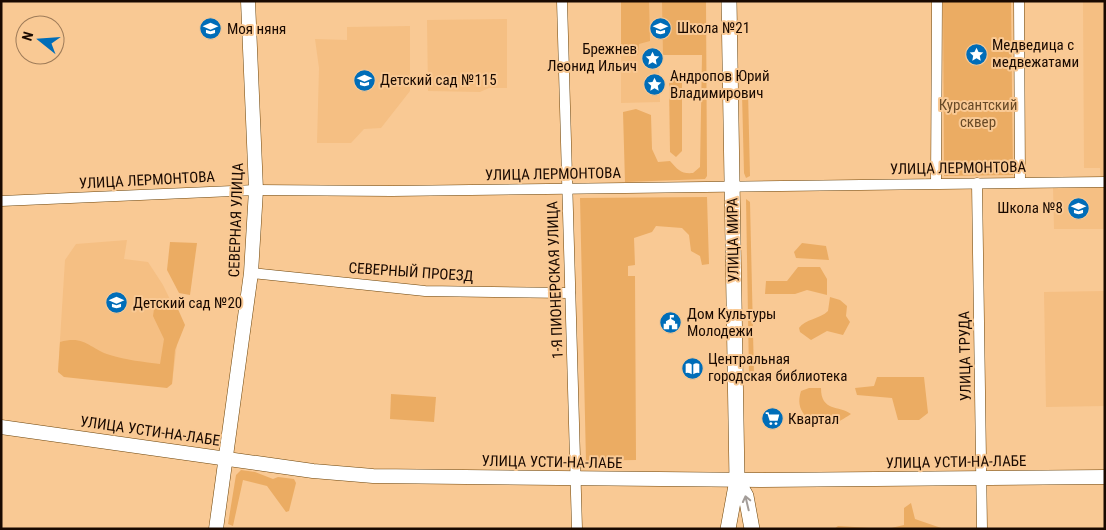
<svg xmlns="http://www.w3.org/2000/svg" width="1106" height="530" viewBox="0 0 1106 530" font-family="'Roboto Condensed',sans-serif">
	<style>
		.built { fill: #f5bf83 }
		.green { fill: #ebac63 }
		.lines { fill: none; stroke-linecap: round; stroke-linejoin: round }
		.street-casing { stroke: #6d4409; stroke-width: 11 }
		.secondary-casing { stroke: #6d4409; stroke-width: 15 }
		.primary-casing { stroke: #6d4409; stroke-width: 16 }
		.street { stroke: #fff; stroke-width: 10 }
		.secondary { stroke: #fff; stroke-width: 14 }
		.primary { stroke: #fff; stroke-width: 15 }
		.oneway { stroke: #a39d99 }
		.labels { text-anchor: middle; stroke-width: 4; stroke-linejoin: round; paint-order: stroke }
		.poi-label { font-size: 15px; fill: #190900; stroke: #f9c994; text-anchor: start }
		.park-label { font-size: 15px; fill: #684a27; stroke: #f9c994 }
		.street-label { font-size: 15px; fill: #190900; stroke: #f9c994 }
	</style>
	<rect width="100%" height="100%" fill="#f9c994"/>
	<!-- built -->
	<g class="built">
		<path d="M621,1H701L702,54L659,55L660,102L621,103Z"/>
		<path d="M1083,1H1105V229H1054L1053,187H1101L1100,168H1084Z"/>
		<path d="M507,19V88H489L480,92L428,91L427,20Z"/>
		<path d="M410,26V91L381,128L364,129L351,143H317L319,68L315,39L347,40V27Z"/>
		<path d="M127,240L124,259L148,262L163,285L180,320L172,384L58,372L65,260L76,244Z"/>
		<path d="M1105,291V406L1046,407L1044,292Z"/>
	</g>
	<!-- green -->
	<g class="green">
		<path d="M621,1H649L650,41L639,44L638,55H621Z"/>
		<path d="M662,1H706L707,176L705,179L625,182L623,112L636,109L651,115L652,149L658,162L670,161C678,170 681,174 693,173L700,167L702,55H663Z"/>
		<path d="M943,1H1011L1013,175L944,176Z"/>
		<path d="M677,77L682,81V151L676,157L670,152L669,83Z"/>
		<path d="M745,90L748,91L750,176L746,178L744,173L742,94Z"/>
		<path d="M707,197L709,264L702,265L700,256L691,251L689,235L682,228L656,226L652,232L634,238L635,265L628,266V276H635L636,460L586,461L580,198Z"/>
		<path d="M746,199L750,202L754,375L751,378L749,374Z"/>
		<path d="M170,242L197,243L190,295L179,293L167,270Z"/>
		<path d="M802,243L826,246L829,260L796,258L794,252Z"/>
		<path d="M798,267H820L827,279V295L807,290L795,294H765L766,281H787Z"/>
		<path d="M830,297L840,300L847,306L846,316L850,322L843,335L827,331L811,340L800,332L799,328C805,319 820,319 828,311Z"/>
		<path d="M155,302L177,307L185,325L175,350L172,384L167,388L64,377L58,372L60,342C86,335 89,349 110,355C126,360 144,362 160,364L164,339L153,316Z"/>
		<path d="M877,377H924L928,413L919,420H898L892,398L857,395L855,388L874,386Z"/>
		<path d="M809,388H821C821,412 839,405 851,414C846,417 841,421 837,422C815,428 793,415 801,391Z"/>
		<path d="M391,394L436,397L434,422L390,419Z"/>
		<path d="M241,470L255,472L273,479L278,477L294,479L296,483L289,511L286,512L267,486L243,480L233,526L228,524L236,475Z"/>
		<path d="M911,503L915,519L944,529H834L838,526L887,529L904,525V508Z"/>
	</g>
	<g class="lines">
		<defs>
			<g id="street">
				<path d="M562,1L577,529"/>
				<path d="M1019,1L1020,182"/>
				<path d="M936,183L937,1"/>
				<path d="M977,183L982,529"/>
				<path d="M1,201L256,190L392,191L1105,182"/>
				<path d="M251,273L425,291L570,293"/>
			</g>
			<g id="secondary">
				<path d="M1,427L313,471L373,476L760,480L1105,477"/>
				<path d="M216,529L251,273L256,190L248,1"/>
			</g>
			<g id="primary">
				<path d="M737,480L746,496L752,529"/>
				<path d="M728,529L737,480L729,1"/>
			</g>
		</defs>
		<!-- street casing -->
		<use href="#street" class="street-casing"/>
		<!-- secondary casing -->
		<use href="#secondary" class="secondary-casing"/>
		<!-- primary casing -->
		<use href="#primary" class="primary-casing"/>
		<!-- street -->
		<use href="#street" class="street"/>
		<!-- secondary -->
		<use href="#secondary" class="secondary"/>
		<!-- primary -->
		<use href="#primary" class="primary"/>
	</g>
	<!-- one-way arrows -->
	<defs><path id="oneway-shaft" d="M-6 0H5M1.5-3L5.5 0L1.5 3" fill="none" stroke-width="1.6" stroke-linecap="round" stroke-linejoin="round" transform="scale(1.25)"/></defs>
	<use class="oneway" href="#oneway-shaft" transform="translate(747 503) rotate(-103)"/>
	<!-- icons -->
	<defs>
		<symbol id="school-disc" viewBox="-11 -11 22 22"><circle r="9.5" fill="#006db8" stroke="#f9c994"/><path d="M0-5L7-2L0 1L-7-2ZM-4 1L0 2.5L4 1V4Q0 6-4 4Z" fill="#fff"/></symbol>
		<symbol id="sight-disc" viewBox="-11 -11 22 22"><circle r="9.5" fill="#006db8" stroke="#f9c994"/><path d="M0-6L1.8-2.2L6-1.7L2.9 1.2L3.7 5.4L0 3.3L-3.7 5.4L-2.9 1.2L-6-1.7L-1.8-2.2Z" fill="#fff"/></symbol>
		<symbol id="civic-disc" viewBox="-11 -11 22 22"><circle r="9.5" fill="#006db8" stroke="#f9c994"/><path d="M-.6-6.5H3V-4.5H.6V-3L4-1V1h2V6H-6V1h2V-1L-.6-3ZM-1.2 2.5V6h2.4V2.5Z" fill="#fff"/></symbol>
		<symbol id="library-disc" viewBox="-11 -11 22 22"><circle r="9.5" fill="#006db8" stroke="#f9c994"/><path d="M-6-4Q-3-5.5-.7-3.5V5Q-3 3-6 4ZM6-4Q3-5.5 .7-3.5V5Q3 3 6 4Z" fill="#fff"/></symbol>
		<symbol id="supermarket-disc" viewBox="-11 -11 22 22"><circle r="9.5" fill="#006db8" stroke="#f9c994"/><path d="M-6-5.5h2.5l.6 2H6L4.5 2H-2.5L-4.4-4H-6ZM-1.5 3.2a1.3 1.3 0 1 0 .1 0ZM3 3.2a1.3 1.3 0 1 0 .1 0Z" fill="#fff"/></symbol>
	</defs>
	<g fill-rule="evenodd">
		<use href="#school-disc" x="648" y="16" width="25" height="25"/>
		<use href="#school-disc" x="198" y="16" width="25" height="25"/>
		<use href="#sight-disc" x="964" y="42" width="25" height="25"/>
		<use href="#sight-disc" x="640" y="46" width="25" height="25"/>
		<use href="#school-disc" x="352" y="68" width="25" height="25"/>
		<use href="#sight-disc" x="642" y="72" width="25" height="25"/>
		<use href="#school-disc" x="1066" y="196" width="25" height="25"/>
		<use href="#school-disc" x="104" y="290" width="25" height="25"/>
		<use href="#civic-disc" x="658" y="310" width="25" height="25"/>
		<use href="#library-disc" x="680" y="356" width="25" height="25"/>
		<use href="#supermarket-disc" x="760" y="406" width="25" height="25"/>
	</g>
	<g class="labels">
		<!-- poi labels -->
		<g class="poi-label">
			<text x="677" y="33">Школа №21</text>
			<text x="227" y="34">Моя няня</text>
			<text x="992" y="50">Медведица с<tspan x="992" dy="17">медвежатами</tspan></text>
			<text x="637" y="54" text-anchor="end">Брежнев<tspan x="637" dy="17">Леонид Ильич</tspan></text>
			<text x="670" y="81">Андропов Юрий<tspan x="670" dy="17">Владимирович</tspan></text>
			<text x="380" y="85">Детский сад №115</text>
			<text x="1063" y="213" text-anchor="end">Школа №8</text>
			<text x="133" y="308">Детский сад №20</text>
			<text x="687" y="319">Дом Культуры<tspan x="687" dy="17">Молодежи</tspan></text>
			<text x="708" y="364">Центральная<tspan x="708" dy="17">городская библиотека</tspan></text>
			<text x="788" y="424">Квартал</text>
		</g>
		<!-- park labels -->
		<g class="park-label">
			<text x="978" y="110">Курсантский<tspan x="978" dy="17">сквер</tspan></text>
		</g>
		<!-- street labels -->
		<g class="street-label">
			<text transform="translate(958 168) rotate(-1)" y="5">УЛИЦА ЛЕРМОНТОВА</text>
			<text transform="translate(553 174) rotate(-1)" y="5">УЛИЦА ЛЕРМОНТОВА</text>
			<text transform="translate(147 180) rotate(-3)" y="5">УЛИЦА ЛЕРМОНТОВА</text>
			<text transform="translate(236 220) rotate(-88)" y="5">СЕВЕРНАЯ УЛИЦА</text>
			<text transform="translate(733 240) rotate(-91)" y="5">УЛИЦА МИРА</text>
			<text transform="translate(411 272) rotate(4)" y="5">СЕВЕРНЫЙ ПРОЕЗД</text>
			<text transform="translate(555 280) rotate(-92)" y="5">1-Я ПИОНЕРСКАЯ УЛИЦА</text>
			<text transform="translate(965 356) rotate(-91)" y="5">УЛИЦА ТРУДА</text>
			<text transform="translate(150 431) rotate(8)" y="5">УЛИЦА УСТИ-НА-ЛАБЕ</text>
			<text transform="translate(552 462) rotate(1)" y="5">УЛИЦА УСТИ-НА-ЛАБЕ</text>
			<text transform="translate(956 462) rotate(-1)" y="5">УЛИЦА УСТИ-НА-ЛАБЕ</text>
		</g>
	</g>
	<!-- border -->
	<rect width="1106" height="530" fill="none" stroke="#190900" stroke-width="5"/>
	<!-- north arrow -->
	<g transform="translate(40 40) rotate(287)"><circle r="24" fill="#f9c994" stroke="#9f7c59"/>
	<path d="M0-4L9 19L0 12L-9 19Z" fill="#006db8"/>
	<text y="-8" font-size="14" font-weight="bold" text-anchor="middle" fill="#190900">N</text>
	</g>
</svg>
